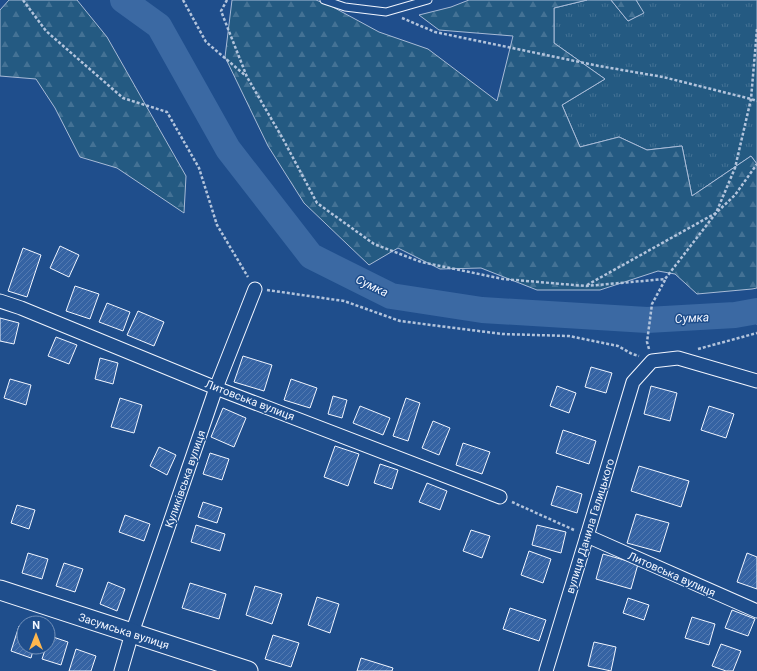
<svg xmlns="http://www.w3.org/2000/svg" width="757" height="671" viewBox="0 0 757 671" font-family="Roboto,sans-serif">
	<style>
		.grass { fill: url(#grass-tufts); stroke: #a8bbd7 }
		.forest { fill: url(#forest-firs); stroke: #a8bbd7 }
		.lines { fill: none; stroke-linecap: round; stroke-linejoin: round }
		.river { stroke: #3b69a3; stroke-width: 26 }
		.building { fill: url(#building-hatch); stroke: #f2f6ff }
		.lane-casing { stroke: #f2f6ff; stroke-width: 9 }
		.street-casing { stroke: #f2f6ff; stroke-width: 15 }
		.secondary-casing { stroke: #f2f6ff; stroke-width: 21 }
		.path { stroke: #b3c4dc; stroke-width: 2.5; stroke-dasharray: 3 2; stroke-linecap: butt }
		.lane { stroke: #1f4e8c; stroke-width: 7 }
		.street { stroke: #1f4e8c; stroke-width: 13 }
		.secondary { stroke: #1f4e8c; stroke-width: 19 }
		.labels { text-anchor: middle; stroke-width: 3; stroke-linejoin: round; paint-order: stroke }
		.street-label { font-size: 11px; fill: #f2f6ff; stroke: #1f4e8c }
		.water-label { font-size: 12px; font-style: italic; fill: #f2f6ff; stroke: #1f4e8c }
	</style>
	<defs>
		<pattern id="grass-tufts" width="24" height="20" patternUnits="userSpaceOnUse"><rect width="24" height="20" fill="#245a82"/><path d="M3 7l-1-3M5 7V3M7 7l1-3M15 17l-1-3M17 17v-4M19 17l1-3" fill="none" stroke="#447295"/></pattern>
		<pattern id="forest-firs" width="22" height="20" patternUnits="userSpaceOnUse"><rect width="22" height="20" fill="#245a82"/><path d="M5 1l3.5 6h-7zM16 11l3.5 6h-7z" fill="#447295"/></pattern>
		<pattern id="building-hatch" width="6" height="6" patternUnits="userSpaceOnUse"><rect width="6" height="6" fill="#3563a3"/><path d="M-1 1l2-2M0 6l6-6M5 7l2-2" fill="none" stroke="#537ab1"/></pattern>
	</defs>
	<rect width="100%" height="100%" fill="#1f4e8c"/>
	<!-- grass -->
	<g class="grass">
		<path d="M587,0H611L628,21L643,13L636,0H757V164L751,156L692,196L682,146L647,150L619,137L580,147L562,105L605,79L554,43V8Z"/>
		<path d="M757,311V324L735,315Z"/>
	</g>
	<!-- forest -->
	<g class="forest">
		<path d="M9,0H77L107,37L186,176L184,213L117,168L80,157L55,108L36,79L0,76V10Z"/>
		<path d="M232,0H316L331,6L379,32L428,49L497,101L513,36L439,30L419,15L451,7L469,0H587L554,8V43L605,79L562,105L580,147L619,137L647,150L682,146L692,196L751,156L757,164V288L752,289L697,294L675,274L658,271L600,290H537L481,268L440,269L398,248L369,265L304,203L268,146L225,57Z"/>
		<path d="M611,0H636L644,13L628,21Z"/>
	</g>
	<g class="lines">
		<!-- river -->
		<path class="river" d="M123,0L159,26L228,149L311,256L391,296L482,310L647,320L735,315L757,311"/>
	</g>
	<!-- building -->
	<g class="building">
		<path d="M60,246L79,255L69,277L50,268Z"/>
		<path d="M23,248L41,255L27,297L8,291Z"/>
		<path d="M75,286L99,294L90,319L66,311Z"/>
		<path d="M107,303L130,312L123,331L99,322Z"/>
		<path d="M138,311L164,322L154,346L127,335Z"/>
		<path d="M0,318L19,323L14,344L0,341Z"/>
		<path d="M56,337L77,345L69,364L48,356Z"/>
		<path d="M243,356L272,365L264,391L234,382Z"/>
		<path d="M100,358L118,363L113,384L95,379Z"/>
		<path d="M591,367L612,373L606,393L585,387Z"/>
		<path d="M10,379L31,385L26,405L4,398Z"/>
		<path d="M291,379L317,388L310,408L284,400Z"/>
		<path d="M557,386L576,393L569,413L550,406Z"/>
		<path d="M651,386L677,393L670,421L644,414Z"/>
		<path d="M333,396L347,400L342,418L328,414Z"/>
		<path d="M120,398L142,405L134,433L111,427Z"/>
		<path d="M406,398L420,403L408,441L393,436Z"/>
		<path d="M360,406L390,418L383,435L353,423Z"/>
		<path d="M709,406L734,414L726,438L701,430Z"/>
		<path d="M223,408L246,418L234,447L211,437Z"/>
		<path d="M433,421L450,428L439,455L422,448Z"/>
		<path d="M563,430L596,441L589,464L556,453Z"/>
		<path d="M463,443L490,452L482,474L456,465Z"/>
		<path d="M335,446L359,454L348,486L324,477Z"/>
		<path d="M159,447L176,455L167,475L150,466Z"/>
		<path d="M210,453L229,459L222,480L203,474Z"/>
		<path d="M380,464L398,470L392,489L374,483Z"/>
		<path d="M639,466L689,481L681,507L631,491Z"/>
		<path d="M427,483L447,491L440,510L419,502Z"/>
		<path d="M557,486L582,494L577,513L551,505Z"/>
		<path d="M203,502L222,508L217,523L198,517Z"/>
		<path d="M17,505L35,510L29,529L11,523Z"/>
		<path d="M636,514L669,523L660,552L627,543Z"/>
		<path d="M125,515L150,524L144,541L119,532Z"/>
		<path d="M196,525L225,534L220,551L191,542Z"/>
		<path d="M537,525L566,532L561,553L532,545Z"/>
		<path d="M471,530L490,536L482,558L463,551Z"/>
		<path d="M529,551L551,559L543,583L521,575Z"/>
		<path d="M28,553L48,559L42,579L22,573Z"/>
		<path d="M747,553L757,557V589L737,582Z"/>
		<path d="M603,554L638,564L631,589L596,579Z"/>
		<path d="M64,563L83,569L75,592L56,586Z"/>
		<path d="M108,582L125,589L117,611L100,604Z"/>
		<path d="M190,583L226,594L219,619L182,608Z"/>
		<path d="M255,586L282,594L272,624L246,615Z"/>
		<path d="M317,597L339,604L330,633L308,625Z"/>
		<path d="M628,598L649,605L644,620L623,613Z"/>
		<path d="M510,608L546,620L539,641L503,629Z"/>
		<path d="M732,610L755,619L748,636L725,628Z"/>
		<path d="M692,617L715,624L709,645L685,638Z"/>
		<path d="M19,626L24,628V647H34L31,658L11,651Z"/>
		<path d="M273,635L299,643L291,667L265,659Z"/>
		<path d="M50,636L68,642L61,665L42,659L46,647H48V640Z"/>
		<path d="M594,642L616,647L611,671L588,666Z"/>
		<path d="M721,644L741,651L733,671H726L712,666Z"/>
		<path d="M76,649L96,656L91,671H69Z"/>
		<path d="M361,658L393,668L392,671H357Z"/>
	</g>
	<g class="lines">
		<defs>
			<path id="lane" d="M324,0L345,7L386,12L428,0"/>
			<g id="street">
				<path d="M0,301L21,308L216,388L500,497"/>
				<path d="M587,536L757,611"/>
				<path d="M121,671L132,633L216,388L255,289"/>
				<path d="M546,671L587,536L633,382L652,361L678,358L757,381"/>
			</g>
			<path id="secondary" d="M0,590L248,671"/>
		</defs>
		<!-- lane casing -->
		<use href="#lane" class="lane-casing"/>
		<!-- street casing -->
		<use href="#street" class="street-casing"/>
		<!-- secondary casing -->
		<use href="#secondary" class="secondary-casing"/>
		<!-- path -->
		<g class="path">
			<path d="M23,0L46,31L123,98L167,112L199,168L217,225L248,277"/>
			<path d="M183,0L206,42L246,76"/>
			<path d="M227,0L221,11L247,77L283,139L317,203L374,244L421,262L503,279L586,286L665,279L716,213L735,168L751,99L757,29"/>
			<path d="M402,18L435,32L599,66L663,77L751,99L757,101"/>
			<path d="M587,285L716,213L735,195L757,164"/>
			<path d="M267,290L344,301L400,321L502,334L569,336L618,346L632,354L639,356"/>
			<path d="M649,349L647,342L652,304L665,280"/>
			<path d="M698,349L757,333"/>
			<path d="M512,502L574,530"/>
		</g>
		<!-- lane -->
		<use href="#lane" class="lane"/>
		<!-- street -->
		<use href="#street" class="street"/>
		<!-- secondary -->
		<use href="#secondary" class="secondary"/>
	</g>
	<g class="labels">
		<!-- street labels -->
		<g class="street-label">
			<text transform="translate(250 400) rotate(21)" y="4">Литовська вулиця</text>
			<text transform="translate(185 479) rotate(-71)" y="4">Куликівська вулиця</text>
			<text transform="translate(590 526) rotate(-73)" y="4">вулиця Данила Галицького</text>
			<text transform="translate(672 574) rotate(24)" y="4">Литовська вулиця</text>
			<text transform="translate(124 631) rotate(18)" y="4">Засумська вулиця</text>
		</g>
		<!-- water labels -->
		<g class="water-label">
			<text transform="translate(372 286) rotate(26)" y="4">Сумка</text>
			<text transform="translate(692 318) rotate(-3)" y="4">Сумка</text>
		</g>
	</g>
	<!-- north arrow -->
	<g transform="translate(36 635)"><circle r="19" fill="#1f4e8c" stroke="#7391ba"/>
	<path d="M0-3L7 15L0 10L-7 15Z" fill="#ffb74d"/>
	<text y="-6" font-size="11" font-weight="bold" text-anchor="middle" fill="#f2f6ff">N</text>
	</g>
</svg>
